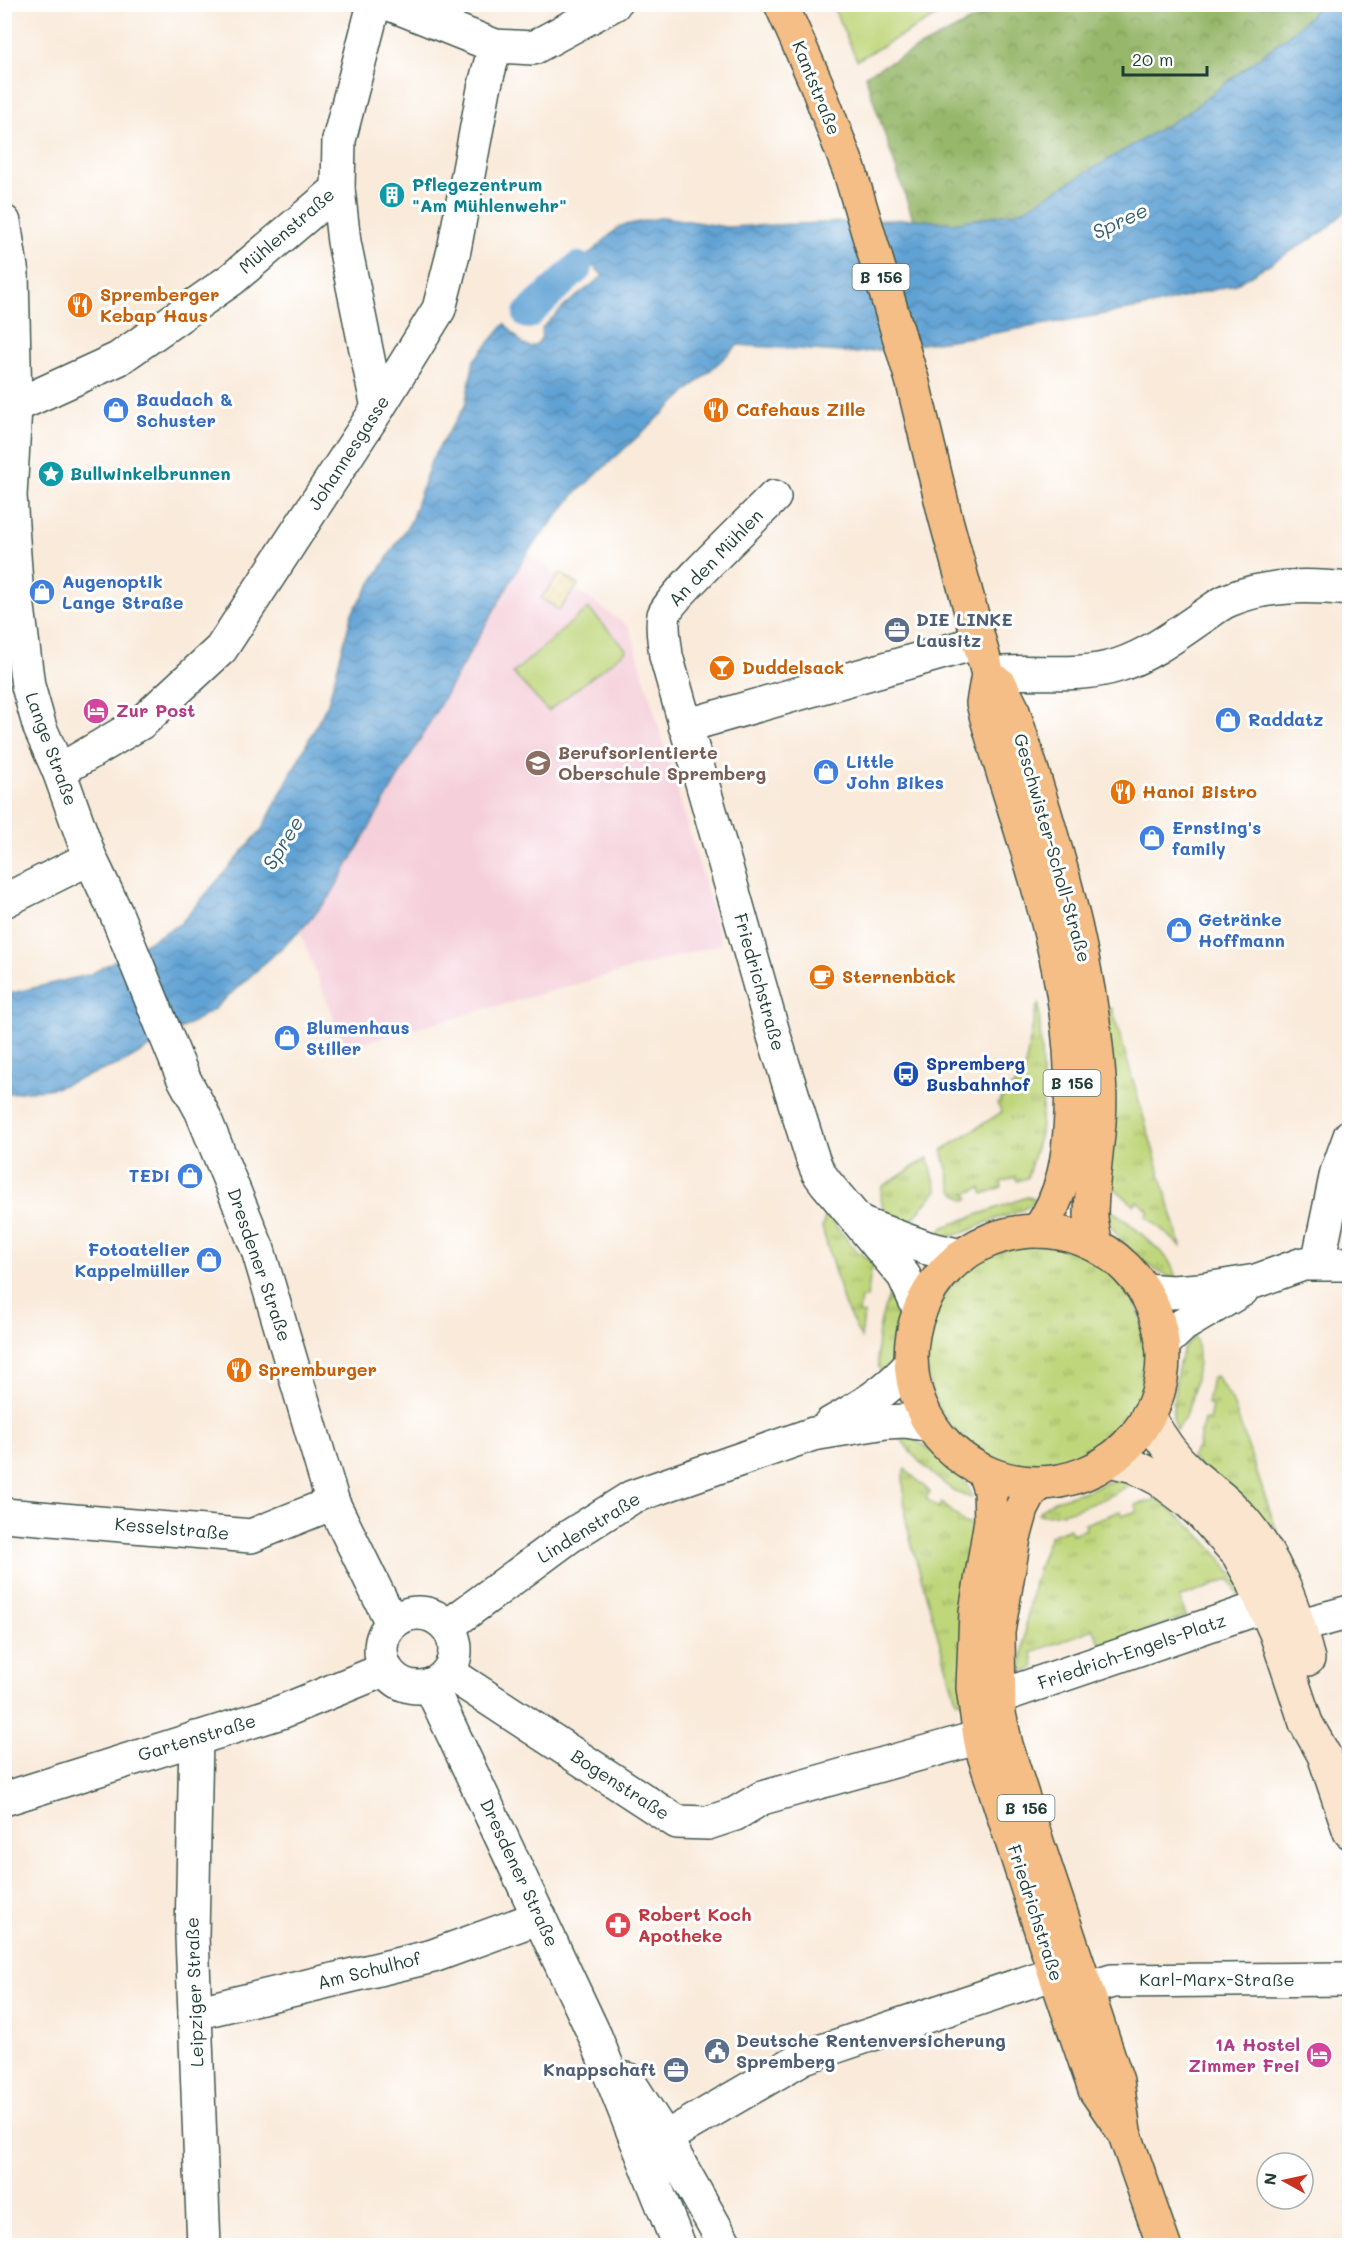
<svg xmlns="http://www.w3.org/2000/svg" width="1354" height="2250" viewBox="0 0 1354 2250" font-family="Mali,sans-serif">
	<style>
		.built { fill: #f5cfda }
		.grass { fill: url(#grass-tufts); stroke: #6f8a57; stroke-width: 1.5 }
		.forest { fill: url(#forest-crowns); stroke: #5b7a4f; stroke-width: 1.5 }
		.sand { fill: url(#sand-dots); stroke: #868c69; stroke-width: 1.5 }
		.garden { fill: #bfd67a; stroke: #6f8a57; stroke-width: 1.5 }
		.water { fill: url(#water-waves); stroke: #407084; stroke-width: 1.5 }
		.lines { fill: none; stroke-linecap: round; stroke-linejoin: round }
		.canal { stroke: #61a2d4; stroke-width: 30 }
		.minor-casing { stroke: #40574d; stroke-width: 36 }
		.tertiary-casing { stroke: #40574d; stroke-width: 36 }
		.secondary-casing { stroke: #40574d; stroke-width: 36 }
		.primary-casing { stroke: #40574d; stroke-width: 36 }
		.minor { stroke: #fff; stroke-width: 33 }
		.tertiary { stroke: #fff; stroke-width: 33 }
		.secondary { stroke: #fbe5cf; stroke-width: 33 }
		.primary { stroke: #f5be86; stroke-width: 33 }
		.labels { text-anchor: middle; stroke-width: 6; stroke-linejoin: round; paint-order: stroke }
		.shield { fill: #fff; stroke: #627771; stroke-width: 1.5 }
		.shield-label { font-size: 16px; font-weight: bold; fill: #1f3d34 }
		.street-label { font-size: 18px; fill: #1f3d34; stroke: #fff }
		.culture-label { font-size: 18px; font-weight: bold; fill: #0d838f; stroke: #fff; text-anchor: start }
		.food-label { font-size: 18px; font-weight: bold; fill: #c56008; stroke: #fff; text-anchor: start }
		.shop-label { font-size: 18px; font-weight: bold; fill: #366cbe; stroke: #fff; text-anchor: start }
		.service-label { font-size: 18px; font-weight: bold; fill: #4e5e75; stroke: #fff; text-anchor: start }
		.hotel-label { font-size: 18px; font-weight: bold; fill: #b23c85; stroke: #fff; text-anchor: start }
		.education-label { font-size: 18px; font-weight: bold; fill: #785e54; stroke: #fff; text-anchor: start }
		.transit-label { font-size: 18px; font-weight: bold; fill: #164399; stroke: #fff; text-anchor: start }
		.health-label { font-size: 18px; font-weight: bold; fill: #be3a42; stroke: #fff; text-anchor: start }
		.water-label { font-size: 20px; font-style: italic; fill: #36606c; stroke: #fff }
	</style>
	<defs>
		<pattern id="grass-tufts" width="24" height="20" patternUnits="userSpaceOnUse" patternTransform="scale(1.5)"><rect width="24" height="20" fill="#bfd67a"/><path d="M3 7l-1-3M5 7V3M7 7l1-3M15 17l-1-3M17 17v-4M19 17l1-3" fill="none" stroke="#9baf65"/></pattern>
		<pattern id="forest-crowns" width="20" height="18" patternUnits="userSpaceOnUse" patternTransform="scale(1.5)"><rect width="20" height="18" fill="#97b76a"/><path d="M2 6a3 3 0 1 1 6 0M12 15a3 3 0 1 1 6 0" fill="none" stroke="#7b9658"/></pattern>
		<pattern id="sand-dots" width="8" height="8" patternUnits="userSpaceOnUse" patternTransform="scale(1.5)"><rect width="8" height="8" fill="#eeda9e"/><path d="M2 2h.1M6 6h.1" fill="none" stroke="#ccbc89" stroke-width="1.8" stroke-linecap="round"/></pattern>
		<pattern id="water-waves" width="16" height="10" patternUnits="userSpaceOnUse" patternTransform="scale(1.5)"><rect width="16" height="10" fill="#61a2d4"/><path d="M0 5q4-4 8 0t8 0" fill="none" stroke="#4f85ad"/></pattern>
	</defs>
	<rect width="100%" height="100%" fill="#fff"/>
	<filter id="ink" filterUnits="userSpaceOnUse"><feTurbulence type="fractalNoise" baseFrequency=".0167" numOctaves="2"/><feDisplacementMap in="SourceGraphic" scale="12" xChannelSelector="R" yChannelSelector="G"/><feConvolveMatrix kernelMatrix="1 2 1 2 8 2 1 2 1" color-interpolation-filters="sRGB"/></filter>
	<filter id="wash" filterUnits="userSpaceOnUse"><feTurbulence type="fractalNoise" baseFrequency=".008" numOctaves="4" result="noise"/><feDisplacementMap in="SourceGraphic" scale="24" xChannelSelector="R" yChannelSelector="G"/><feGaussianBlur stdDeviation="1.35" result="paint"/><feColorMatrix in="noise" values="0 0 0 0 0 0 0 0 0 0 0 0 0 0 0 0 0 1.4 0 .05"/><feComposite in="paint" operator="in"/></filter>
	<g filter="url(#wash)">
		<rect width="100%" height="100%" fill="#f9eada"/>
		<!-- built -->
		<path class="built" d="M527,553L630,628L722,944L345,1048L300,931L329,898Z"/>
		<!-- grass -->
		<g class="grass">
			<path d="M1039,1004L1043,1097L1040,1134L1027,1178L1017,1181L1016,1177L1001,1182L1002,1187L983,1194L981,1188L967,1193L969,1199L965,1200L953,1191L942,1150L1002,1112L997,1104L1015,1084L1025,1067L1036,1009Z"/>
			<path d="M1112,1008L1181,1246L1146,1216L1149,1211L1137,1201L1134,1205L1105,1180V1010Z"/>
			<path d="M928,1158L937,1190L905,1228C888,1220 878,1207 882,1187Z"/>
			<path d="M1027,1197L1037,1199C1020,1215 1011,1213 990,1221C971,1229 958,1239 936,1235L944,1227Z"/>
			<path d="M1107,1209C1119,1212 1156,1247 1166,1257C1171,1263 1174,1271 1176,1279C1152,1273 1106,1235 1107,1209Z"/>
			<path d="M826,1215L856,1250L875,1265L871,1271L867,1298H861L859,1313L864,1314L861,1338L844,1304L822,1227Z"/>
			<circle cx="1037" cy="1356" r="111"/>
			<path d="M893,1289C903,1309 900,1360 882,1375C871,1355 881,1308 893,1289Z"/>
			<path d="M1194,1336C1205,1353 1191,1417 1176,1430C1169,1416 1177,1361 1185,1347C1187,1343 1191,1340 1194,1336Z"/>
			<path d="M1216,1376L1232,1400L1291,1573L1191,1457L1198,1447L1204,1420L1209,1421L1212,1405L1207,1404L1212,1377Z"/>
			<path d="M904,1436C926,1443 969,1475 972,1498C949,1494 912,1457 900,1437Z"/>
			<path d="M905,1469L930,1492L926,1498L938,1508L942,1503L965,1523L977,1526L962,1702L956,1700L910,1538L905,1515L903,1475Z"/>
			<path d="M1118,1480L1132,1483C1112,1497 1062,1519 1038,1514C1049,1498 1068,1497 1086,1491C1097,1487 1106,1481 1118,1480Z"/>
			<path d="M1157,1499C1193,1525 1224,1555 1244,1595L1239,1598L1230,1579L1180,1598L1186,1617L1101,1646L1094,1629L1032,1652L1034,1668L1022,1672C1025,1620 1030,1584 1050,1536L1070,1528L1072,1534L1086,1529L1085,1524L1120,1511L1122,1516L1137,1511L1135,1505Z"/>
		</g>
		<!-- forest -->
		<path class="forest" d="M1002,5H1320L1295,30L1187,113L1073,183L1021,211L954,223L913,219L865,75Z"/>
		<!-- sand -->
		<path class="sand" d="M561,573L578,585L559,610L541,598Z"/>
		<!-- garden -->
		<g class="garden">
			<path d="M832,5H957L857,60Z"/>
			<path d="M588,608L627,650L548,711L513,673Z"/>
		</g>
		<!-- water -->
		<path class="water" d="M1320,5H1349V208L1326,230L1236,284L1151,306L972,337L856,353L738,345L575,494L527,553L329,898L300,931L213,1010L125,1062L55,1088L5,1094L4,995L91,974L180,924L262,829L328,703L352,613L411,521L432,458L465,406L474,360L505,324L523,344L531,347C540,343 543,338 542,328L569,302L603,276L593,265L581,270L577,265L620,226L664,217L726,227L913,219L953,223L1021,211L1187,113L1295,30Z"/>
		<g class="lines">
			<!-- canal -->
			<path class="canal" d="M528,314L578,267"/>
		</g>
	</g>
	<g filter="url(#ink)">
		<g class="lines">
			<defs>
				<g id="minor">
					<path d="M390,4L495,46L533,48L614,4"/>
					<path d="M338,189L344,242L378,408"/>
					<path d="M4,222L12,274L15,406L10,496L17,599L28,686L40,728L59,771L90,858L116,913L183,1077L202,1112L258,1250L333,1503L392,1623"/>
					<path d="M15,406L118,359L232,279L338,189L339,140L374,4"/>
					<path d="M774,497C757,515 668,599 664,615C661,628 665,643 666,656L774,1036L813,1160L818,1172L826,1183L904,1276L920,1311"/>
					<path d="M988,674C1031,669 1076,679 1119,665C1149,655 1176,635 1202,617C1210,612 1219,604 1229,600C1267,584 1309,585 1350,589"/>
					<path d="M685,726L979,642"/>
					<path d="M59,771L142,722L221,649L378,408L439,309L454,250L484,89L495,46"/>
					<path d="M4,901L90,858"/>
					<path d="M862,1224L927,1248L962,1256"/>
					<path d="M1318,1263L1337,1172L1350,1136"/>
					<path d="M1144,1290L1172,1292L1200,1290L1256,1281L1303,1264H1350"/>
					<path d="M1162,1345L1183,1325L1242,1290"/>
					<path d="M4,1515L251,1536L333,1503"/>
					<path d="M1298,1626L1350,1612"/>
					<path d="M448,1672L677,1822L708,1823L735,1814L762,1798L980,1737"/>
					<path d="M430,1685L595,2036L679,2246"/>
					<path d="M998,1697L1265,1606"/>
					<path d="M1087,1989L1112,1981L1350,1979"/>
					<path d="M195,2013L433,1956L540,1917"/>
					<path d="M627,2079L665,2138L726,2246"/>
					<path d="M665,2138L804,2057L1055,1973"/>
				</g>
				<g id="tertiary">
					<path d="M830,1424C860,1407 888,1391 911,1364"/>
					<circle cx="418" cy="1650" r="37"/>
					<path d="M448,1626L570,1536L632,1497L813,1434L886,1422L905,1421L931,1425"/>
					<path d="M196,1738L192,1936L204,2246"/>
					<path d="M4,1799L281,1712L386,1669"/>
				</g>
				<g id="secondary">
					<path d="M1148,1415C1159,1437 1173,1457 1192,1474C1204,1485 1218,1494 1230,1506C1273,1548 1293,1602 1308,1659"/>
					<path d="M1109,1460L1134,1466L1159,1479L1188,1501L1203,1515L1238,1554L1253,1581L1276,1633L1306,1723L1324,1755L1350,1832"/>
				</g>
				<g id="primary">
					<path d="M781,4L816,83L850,172L913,383L945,516L988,674L983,703L986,715C1023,847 1078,974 1071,1114C1069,1158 1064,1194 1038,1231"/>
					<path d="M988,677L1000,684L1012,708C1051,829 1090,951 1099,1078C1103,1123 1092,1168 1091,1214C1091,1224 1094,1235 1096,1245"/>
					<circle cx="1037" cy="1357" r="126"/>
					<path d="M984,1472L990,1490L991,1520L976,1612L973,1688L980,1737L983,1752L1055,1973L1095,2090L1121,2128"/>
					<path d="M1041,1483L1031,1492L1022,1509L1014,1538L998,1632L999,1714L1006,1745L1037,1842L1117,2081L1124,2132L1164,2246"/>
				</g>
			</defs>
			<!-- minor casing -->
			<use href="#minor" class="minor-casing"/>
			<!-- tertiary casing -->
			<use href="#tertiary" class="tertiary-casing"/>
			<!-- secondary casing -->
			<use href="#secondary" class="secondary-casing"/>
			<!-- primary casing -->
			<use href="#primary" class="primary-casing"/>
			<!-- minor -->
			<use href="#minor" class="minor"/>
			<!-- tertiary -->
			<use href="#tertiary" class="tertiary"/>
			<!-- secondary -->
			<use href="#secondary" class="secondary"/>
			<!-- primary -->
			<use href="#primary" class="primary"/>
		</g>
	</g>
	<!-- icons -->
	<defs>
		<symbol id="building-disc" viewBox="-11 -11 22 22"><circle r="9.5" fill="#0f9aa8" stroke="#fff"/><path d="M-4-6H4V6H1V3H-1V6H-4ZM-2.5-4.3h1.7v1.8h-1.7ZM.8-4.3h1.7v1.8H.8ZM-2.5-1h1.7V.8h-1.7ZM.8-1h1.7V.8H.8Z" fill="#fff"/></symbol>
		<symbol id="restaurant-disc" viewBox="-11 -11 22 22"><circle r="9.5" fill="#e8710a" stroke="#fff"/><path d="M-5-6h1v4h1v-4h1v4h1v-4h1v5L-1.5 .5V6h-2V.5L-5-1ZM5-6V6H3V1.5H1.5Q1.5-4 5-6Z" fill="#fff"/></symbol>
		<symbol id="shop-disc" viewBox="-11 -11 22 22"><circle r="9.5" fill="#3f7fe0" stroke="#fff"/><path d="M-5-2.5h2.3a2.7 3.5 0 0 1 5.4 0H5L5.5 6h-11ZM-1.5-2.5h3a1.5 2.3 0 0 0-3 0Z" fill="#fff"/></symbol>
		<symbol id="sight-disc" viewBox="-11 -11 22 22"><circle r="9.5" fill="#0f9aa8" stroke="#fff"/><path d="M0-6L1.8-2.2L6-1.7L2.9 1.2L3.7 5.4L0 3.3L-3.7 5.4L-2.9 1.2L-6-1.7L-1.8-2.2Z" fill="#fff"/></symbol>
		<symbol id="office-disc" viewBox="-11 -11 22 22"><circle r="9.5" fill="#5c6f8a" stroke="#fff"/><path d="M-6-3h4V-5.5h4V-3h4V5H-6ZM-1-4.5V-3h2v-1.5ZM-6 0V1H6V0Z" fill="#fff"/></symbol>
		<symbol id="bar-disc" viewBox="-11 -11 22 22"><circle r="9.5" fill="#e8710a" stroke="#fff"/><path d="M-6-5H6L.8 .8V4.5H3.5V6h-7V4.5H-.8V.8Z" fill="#fff"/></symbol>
		<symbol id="hotel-disc" viewBox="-11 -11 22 22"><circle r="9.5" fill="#d1479c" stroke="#fff"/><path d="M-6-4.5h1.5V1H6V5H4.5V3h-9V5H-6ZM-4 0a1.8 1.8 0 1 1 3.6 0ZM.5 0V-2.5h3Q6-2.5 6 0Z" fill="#fff"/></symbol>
		<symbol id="school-disc" viewBox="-11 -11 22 22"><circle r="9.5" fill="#8d6e63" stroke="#fff"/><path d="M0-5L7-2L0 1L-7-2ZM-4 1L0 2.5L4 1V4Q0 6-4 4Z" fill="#fff"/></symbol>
		<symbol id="cafe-disc" viewBox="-11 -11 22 22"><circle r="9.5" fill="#e8710a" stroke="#fff"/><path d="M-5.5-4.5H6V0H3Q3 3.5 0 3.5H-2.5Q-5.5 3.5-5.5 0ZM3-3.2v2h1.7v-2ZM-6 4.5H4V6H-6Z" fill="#fff"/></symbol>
		<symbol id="bus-disc" viewBox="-11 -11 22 22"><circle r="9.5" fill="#1a4fb4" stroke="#fff"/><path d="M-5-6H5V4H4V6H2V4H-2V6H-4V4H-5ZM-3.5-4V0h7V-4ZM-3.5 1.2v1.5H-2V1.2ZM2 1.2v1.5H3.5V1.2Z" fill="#fff"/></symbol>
		<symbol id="pharmacy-disc" viewBox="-11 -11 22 22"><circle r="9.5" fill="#e0444e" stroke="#fff"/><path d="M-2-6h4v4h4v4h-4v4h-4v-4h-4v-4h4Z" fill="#fff"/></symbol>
		<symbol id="civic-disc" viewBox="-11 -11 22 22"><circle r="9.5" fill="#5c6f8a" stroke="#fff"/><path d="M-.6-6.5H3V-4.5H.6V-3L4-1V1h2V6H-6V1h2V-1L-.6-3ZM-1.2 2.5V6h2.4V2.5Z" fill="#fff"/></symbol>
	</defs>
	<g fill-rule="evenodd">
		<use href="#building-disc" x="377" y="180" width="30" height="30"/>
		<use href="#restaurant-disc" x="65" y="290" width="30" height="30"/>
		<use href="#shop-disc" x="101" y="395" width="30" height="30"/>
		<use href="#restaurant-disc" x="701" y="395" width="30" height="30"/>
		<use href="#sight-disc" x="36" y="459" width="30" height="30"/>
		<use href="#shop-disc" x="27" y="577" width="30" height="30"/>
		<use href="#office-disc" x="882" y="615" width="30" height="30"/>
		<use href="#bar-disc" x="707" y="653" width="30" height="30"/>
		<use href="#hotel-disc" x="81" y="696" width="30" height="30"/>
		<use href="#shop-disc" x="1213" y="705" width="30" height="30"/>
		<use href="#school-disc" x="523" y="748" width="30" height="30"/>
		<use href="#shop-disc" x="811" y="757" width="30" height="30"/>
		<use href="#restaurant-disc" x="1108" y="777" width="30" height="30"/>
		<use href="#shop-disc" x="1137" y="823" width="30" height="30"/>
		<use href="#shop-disc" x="1164" y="915" width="30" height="30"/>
		<use href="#cafe-disc" x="807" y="962" width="30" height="30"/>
		<use href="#shop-disc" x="272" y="1023" width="30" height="30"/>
		<use href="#bus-disc" x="891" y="1059" width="30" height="30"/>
		<use href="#shop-disc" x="175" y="1161" width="30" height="30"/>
		<use href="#shop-disc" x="194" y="1245" width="30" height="30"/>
		<use href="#restaurant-disc" x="224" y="1355" width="30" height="30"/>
		<use href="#pharmacy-disc" x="603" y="1910" width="30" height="30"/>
		<use href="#civic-disc" x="702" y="2036" width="30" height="30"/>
		<use href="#hotel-disc" x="1304" y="2040" width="30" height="30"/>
		<use href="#office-disc" x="661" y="2055" width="30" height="30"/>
	</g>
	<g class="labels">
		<!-- shield labels -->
		<g class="shield">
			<rect x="852.5" y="264" width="57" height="26" rx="4.5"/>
			<rect x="1043.5" y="1070" width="57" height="26" rx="4.5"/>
			<rect x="997.5" y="1795" width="57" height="26" rx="4.5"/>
		</g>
		<g class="shield-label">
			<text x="881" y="283">B 156</text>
			<text x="1072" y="1089">B 156</text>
			<text x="1026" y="1814">B 156</text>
		</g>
		<!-- street labels -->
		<g class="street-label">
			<text transform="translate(816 88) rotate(68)" y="6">Kantstraße</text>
			<text transform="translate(287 231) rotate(-41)" y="6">Mühlenstraße</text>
			<text transform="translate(349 453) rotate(-57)" y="6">Johannesgasse</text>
			<text transform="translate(716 558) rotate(-46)" y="6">An den Mühlen</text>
			<text transform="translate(51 749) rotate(70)" y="6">Lange Straße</text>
			<text transform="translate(1052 848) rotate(74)" y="6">Geschwister-Scholl-Straße</text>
			<text transform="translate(759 982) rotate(74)" y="6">Friedrichstraße</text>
			<text transform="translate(259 1265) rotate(71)" y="6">Dresdener Straße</text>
			<text transform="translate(589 1528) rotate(-32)" y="6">Lindenstraße</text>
			<text transform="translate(172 1529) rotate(5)" y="6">Kesselstraße</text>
			<text transform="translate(1132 1652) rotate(-19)" y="6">Friedrich-Engels-Platz</text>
			<text transform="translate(197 1738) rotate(-17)" y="6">Gartenstraße</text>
			<text transform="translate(620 1785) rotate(33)" y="6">Bogenstraße</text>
			<text transform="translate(519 1873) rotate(65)" y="6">Dresdener Straße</text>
			<text transform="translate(1035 1913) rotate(72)" y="6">Friedrichstraße</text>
			<text transform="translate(369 1971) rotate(-14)" y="6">Am Schulhof</text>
			<text x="1217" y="1986">Karl-Marx-Straße</text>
			<text transform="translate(195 1992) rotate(-92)" y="6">Leipziger Straße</text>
		</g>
		<!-- culture labels -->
		<g class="culture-label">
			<text x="412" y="191">Pflegezentrum<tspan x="412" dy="21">"Am Mühlenwehr"</tspan></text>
			<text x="70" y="480">Bullwinkelbrunnen</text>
		</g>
		<!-- food labels -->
		<g class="food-label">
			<text x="100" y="301">Spremberger<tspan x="100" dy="21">Kebap Haus</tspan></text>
			<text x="736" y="416">Cafehaus Zille</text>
			<text x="742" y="674">Duddelsack</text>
			<text x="1142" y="798">Hanoi Bistro</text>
			<text x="842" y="983">Sternenbäck</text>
			<text x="258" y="1376">Spremburger</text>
		</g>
		<!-- shop labels -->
		<g class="shop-label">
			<text x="136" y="406">Baudach &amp;<tspan x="136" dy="21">Schuster</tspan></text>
			<text x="62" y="588">Augenoptik<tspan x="62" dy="21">Lange Straße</tspan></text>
			<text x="1248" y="726">Raddatz</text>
			<text x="846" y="768">Little<tspan x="846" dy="21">John Bikes</tspan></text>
			<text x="1172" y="834">Ernsting's<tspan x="1172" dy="21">family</tspan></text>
			<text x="1198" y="926">Getränke<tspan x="1198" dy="21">Hoffmann</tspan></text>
			<text x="306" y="1034">Blumenhaus<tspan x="306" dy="21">Stiller</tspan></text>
			<text x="170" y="1182" text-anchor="end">TEDi</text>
			<text x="190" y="1256" text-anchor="end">Fotoatelier<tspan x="190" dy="21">Kappelmüller</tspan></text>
		</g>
		<!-- service labels -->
		<g class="service-label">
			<text x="916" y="626">DIE LINKE<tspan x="916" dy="21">Lausitz</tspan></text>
			<text x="736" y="2047">Deutsche Rentenversicherung<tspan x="736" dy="21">Spremberg</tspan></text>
			<text x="656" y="2076" text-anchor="end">Knappschaft</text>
		</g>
		<!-- hotel labels -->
		<g class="hotel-label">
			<text x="116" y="717">Zur Post</text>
			<text x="1300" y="2051" text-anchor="end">1A Hostel<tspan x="1300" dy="21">Zimmer Frei</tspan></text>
		</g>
		<!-- education labels -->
		<g class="education-label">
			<text x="558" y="759">Berufsorientierte<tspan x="558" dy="21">Oberschule Spremberg</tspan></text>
		</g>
		<!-- transit labels -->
		<g class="transit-label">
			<text x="926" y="1070">Spremberg<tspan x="926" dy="21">Busbahnhof</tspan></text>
		</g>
		<!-- health labels -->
		<g class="health-label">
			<text x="638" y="1921">Robert Koch<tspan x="638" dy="21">Apotheke</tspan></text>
		</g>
		<!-- water labels -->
		<g class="water-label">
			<text transform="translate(1120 221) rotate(-25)" y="7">Spree</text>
			<text transform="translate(283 843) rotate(-58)" y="7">Spree</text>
		</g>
	</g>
	<!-- margin -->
	<rect width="1354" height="2250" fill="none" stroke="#fff" stroke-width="24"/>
	<!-- north arrow -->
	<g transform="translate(1285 2181) rotate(278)"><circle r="28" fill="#ffffff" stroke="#a5b1ae" stroke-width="1.5"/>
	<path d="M0-4.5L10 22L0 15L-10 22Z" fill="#c8321e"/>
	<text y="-9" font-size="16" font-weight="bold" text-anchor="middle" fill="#1f3d34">N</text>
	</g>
	<!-- scale -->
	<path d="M1123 66v9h84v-9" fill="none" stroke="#1f3d34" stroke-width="3"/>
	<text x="1132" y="66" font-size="18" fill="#1f3d34" stroke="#ffffff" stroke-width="4.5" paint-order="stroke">20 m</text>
</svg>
